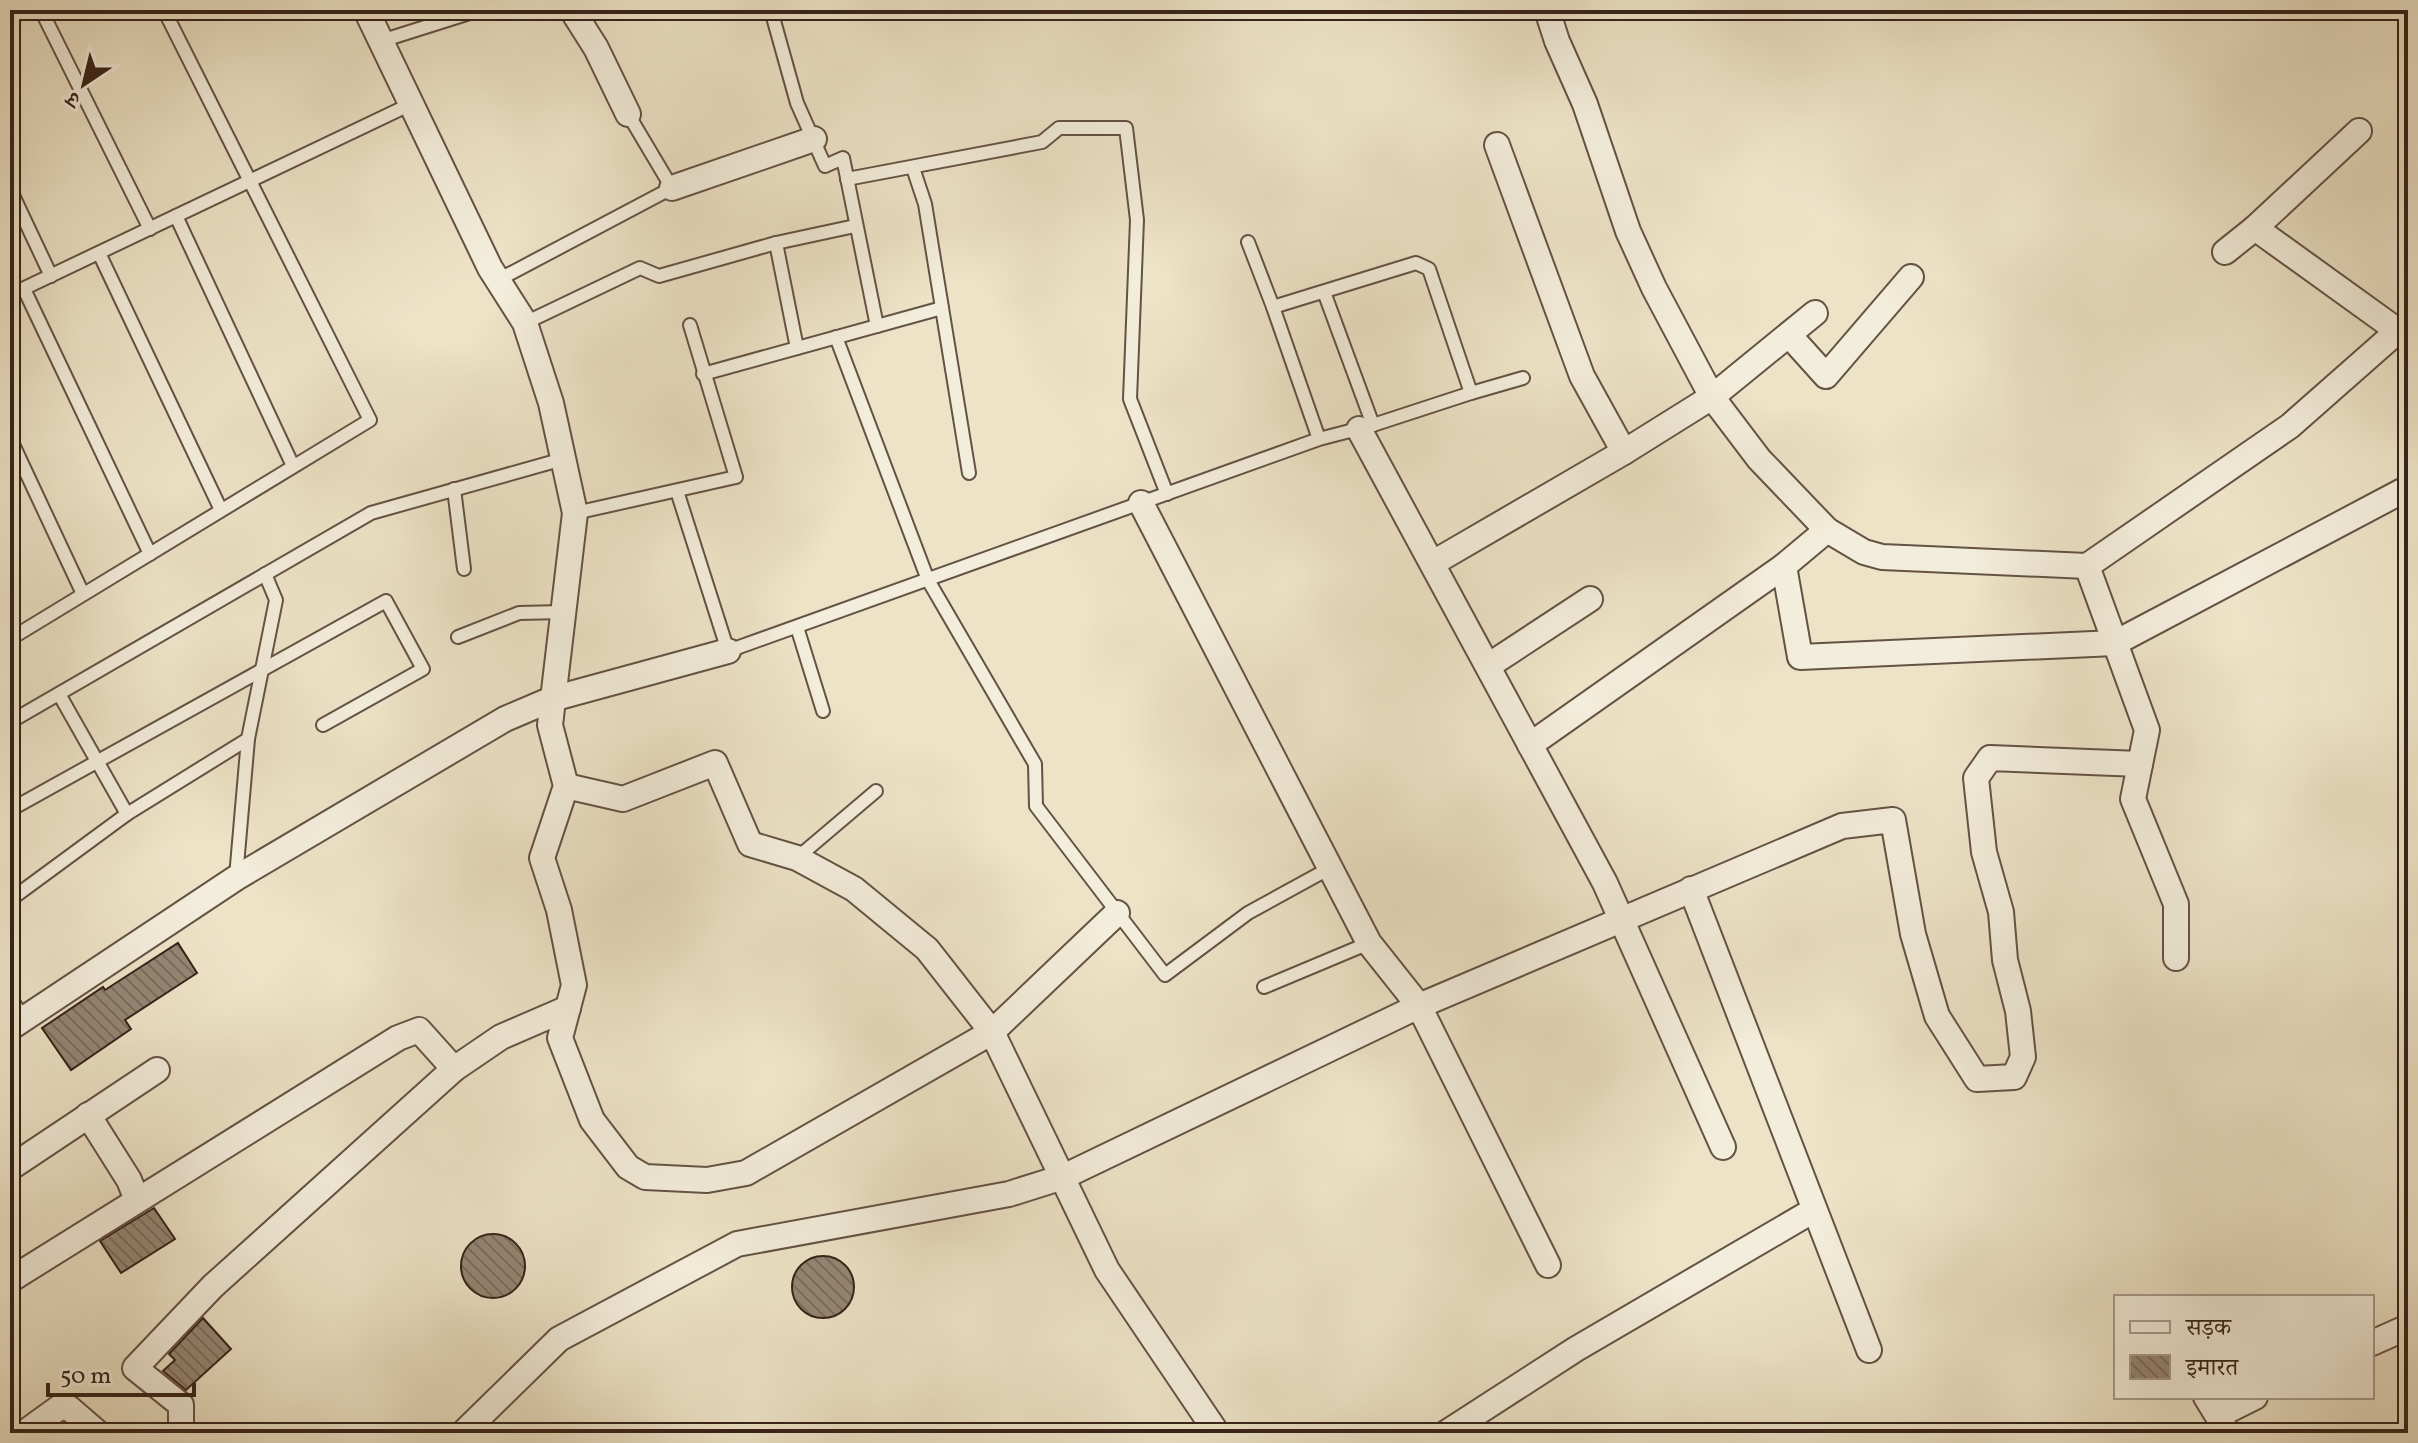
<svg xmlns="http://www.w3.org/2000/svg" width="2418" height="1443" viewBox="0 0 2418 1443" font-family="Vollkorn,'Noto Serif Devanagari',serif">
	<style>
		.building { fill: url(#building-back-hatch); stroke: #36221a; stroke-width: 2 }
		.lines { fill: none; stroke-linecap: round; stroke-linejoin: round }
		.lane-casing { stroke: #645245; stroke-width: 16 }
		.street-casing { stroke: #645245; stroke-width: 28 }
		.lane { stroke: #f3eddb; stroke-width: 12 }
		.street { stroke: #f3eddb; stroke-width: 24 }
	</style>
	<defs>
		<pattern id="building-back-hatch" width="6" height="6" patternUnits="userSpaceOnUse" patternTransform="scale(2)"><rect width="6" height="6" fill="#958674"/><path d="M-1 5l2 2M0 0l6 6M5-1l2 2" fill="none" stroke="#7a6d5e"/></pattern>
	</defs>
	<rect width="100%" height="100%" fill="#ede3c7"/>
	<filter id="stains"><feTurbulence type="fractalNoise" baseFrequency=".0025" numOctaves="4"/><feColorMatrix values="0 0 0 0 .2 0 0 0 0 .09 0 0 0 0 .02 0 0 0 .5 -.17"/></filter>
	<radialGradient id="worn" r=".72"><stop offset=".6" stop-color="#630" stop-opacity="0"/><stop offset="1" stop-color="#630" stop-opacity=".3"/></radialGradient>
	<!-- building -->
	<g class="building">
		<path d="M178,943L197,973L125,1020L131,1029L71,1070L42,1028L103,987L105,990Z"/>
		<path d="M154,1208L175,1239L121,1273L100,1241Z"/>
		<circle cx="493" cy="1266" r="32"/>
		<circle cx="823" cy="1287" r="31"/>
		<path d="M203,1318L231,1349L186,1390L163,1371L175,1360L169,1354Z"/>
	</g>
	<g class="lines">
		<defs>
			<g id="lane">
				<path d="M41,10L150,229"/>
				<path d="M771,10L797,103L825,166L843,158L877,326"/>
				<path d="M10,18L27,10"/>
				<path d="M381,41L479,10"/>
				<path d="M913,168L925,204L969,473"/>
				<path d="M847,179L1042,142L1059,128H1126L1137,220L1130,399L1167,494"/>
				<path d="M10,189L51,276"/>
				<path d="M176,216L293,466"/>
				<path d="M1248,242L1273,307"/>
				<path d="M776,243L797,348"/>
				<path d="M99,253L221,510"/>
				<path d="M498,280L672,188L628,114"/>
				<path d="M24,289L150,554"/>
				<path d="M1324,292L1373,425"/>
				<path d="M10,295L411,104"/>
				<path d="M525,323L640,268L659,276L776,243L855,226"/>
				<path d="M836,337L928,580L1035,764L1036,806L1165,975L1248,913L1330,868"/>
				<path d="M703,374L942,308"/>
				<path d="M1471,393L1523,378"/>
				<path d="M10,438L83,594"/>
				<path d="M454,489L464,569"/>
				<path d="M677,491L728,651L1319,439L1373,425L1471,393L1429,269L1416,263L1273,307L1319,439"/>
				<path d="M575,513L736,477L690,325"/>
				<path d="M797,627L823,711"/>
				<path d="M458,637L519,613L563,612"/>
				<path d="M10,639L370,420L164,10"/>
				<path d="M59,694L127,814"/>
				<path d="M10,722L371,513L563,459"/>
				<path d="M10,810L386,601L423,669L323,725"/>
				<path d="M797,858L876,791"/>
				<path d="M236,877L248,739L276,600L265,574"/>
				<path d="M10,900L127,814L248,739"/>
				<path d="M1264,987L1369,943"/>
				<path d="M10,997L24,1019"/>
			</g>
			<g id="street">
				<path d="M366,10L490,268L525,323L551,403L575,513L550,725L566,786L542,858L559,910L574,985L560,1038L592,1120L628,1167L645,1177L707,1180L746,1173L992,1032L1117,913"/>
				<path d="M572,10L596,48L628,114"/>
				<path d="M1547,10L1557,41L1585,104L1628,231L1654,288L1712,397L1759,459L1827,530L1864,552L1882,557L2087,566"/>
				<path d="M1497,145L1582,376L1624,452"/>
				<path d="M672,188L814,139"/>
				<path d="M2255,228L2398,331"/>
				<path d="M2225,252L2255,228L2359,131"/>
				<path d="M1789,335L1826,376L1911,277"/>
				<path d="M1359,429L1605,883L1723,1147"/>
				<path d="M1141,503L1369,943L1419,1006L1548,1265"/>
				<path d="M1827,530L1784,566L1800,657L2115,643L2408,488"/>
				<path d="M1433,563L1624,452L1712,397L1815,313"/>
				<path d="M1488,666L1590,599"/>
				<path d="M1530,745L1784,566"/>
				<path d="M566,786L623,799L715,763L750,844L797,858L854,889L927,949L992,1032L1107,1270L1217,1433"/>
				<path d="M1691,889L1869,1350"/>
				<path d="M2176,958V904L2133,799L2147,730L2087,566L2290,426L2408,322"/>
				<path d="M10,1028L236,878L505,719L552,699L728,651"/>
				<path d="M88,1115L129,1180L137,1200"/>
				<path d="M10,1168L157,1070"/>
				<path d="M10,1280L398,1038L419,1030L454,1069"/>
				<path d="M2372,1343L2408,1327"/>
				<path d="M2206,1397L2228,1433"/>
				<path d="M2219,1415L2255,1397"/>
				<path d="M24,1433L60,1407L69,1408L98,1433"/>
				<path d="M181,1433V1405L135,1368L213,1286L454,1069L501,1037L568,1008"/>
				<path d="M463,1433L559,1339L737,1244L1009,1194L1063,1177L1419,1006L1842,826L1893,820L1913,934L1937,1016L1977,1079L2014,1077L2023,1057L2018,1011L2005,960L2001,912L1984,852L1976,778L1990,758L2140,764"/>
				<path d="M1446,1433L1576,1349L1814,1210"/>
			</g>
		</defs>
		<!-- lane casing -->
		<use href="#lane" class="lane-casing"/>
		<!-- street casing -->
		<use href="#street" class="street-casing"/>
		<!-- lane -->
		<use href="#lane" class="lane"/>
		<!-- street -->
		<use href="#street" class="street"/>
	</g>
	<!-- margin -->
	<rect width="2418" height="1443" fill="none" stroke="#ede3c7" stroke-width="40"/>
	<rect x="12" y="12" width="2394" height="1419" fill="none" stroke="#36221a" stroke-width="4"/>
	<rect x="20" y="20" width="2378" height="1403" fill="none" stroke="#36221a" stroke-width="2"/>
	<!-- legend -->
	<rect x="2114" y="1295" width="260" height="104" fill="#f3eddb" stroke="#a79c8e" stroke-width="2"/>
	<rect x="2130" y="1321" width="40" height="12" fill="#f3eddb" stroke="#a79c8e" stroke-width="2"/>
	<text x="2186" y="1335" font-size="24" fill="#36221a">सड़क</text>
	<rect x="2130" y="1355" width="40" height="24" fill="url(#building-back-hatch)" stroke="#a79c8e" stroke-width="2"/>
	<text x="2186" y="1375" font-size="24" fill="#36221a">इमारत</text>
	<!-- north arrow -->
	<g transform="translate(84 84) rotate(215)" stroke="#f3eddb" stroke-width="6" paint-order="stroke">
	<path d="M0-6L14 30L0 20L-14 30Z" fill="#36221a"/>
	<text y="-12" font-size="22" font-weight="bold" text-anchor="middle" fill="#36221a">उ</text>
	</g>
	<!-- scale -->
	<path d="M48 1383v12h146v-12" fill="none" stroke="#36221a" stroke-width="4"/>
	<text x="60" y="1383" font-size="24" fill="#36221a" stroke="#f3eddb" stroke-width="6" paint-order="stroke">50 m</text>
	<rect width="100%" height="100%" filter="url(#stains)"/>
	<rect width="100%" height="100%" fill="url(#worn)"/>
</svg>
